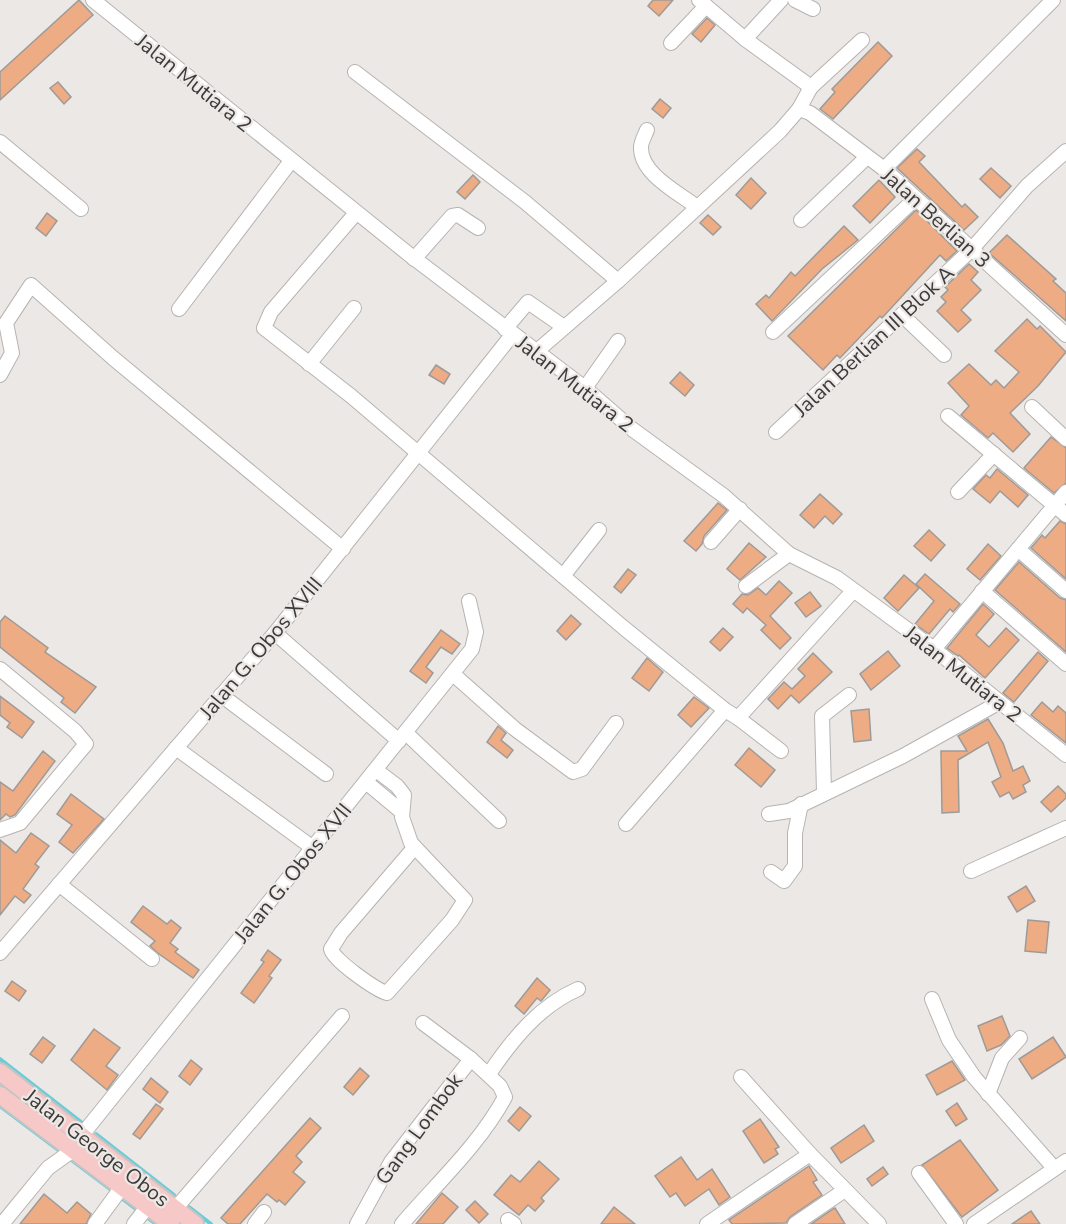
<svg xmlns="http://www.w3.org/2000/svg" width="1066" height="1224" viewBox="0 0 1066 1224" font-family="'Nunito Sans',sans-serif">
	<style>
		.lines { fill: none; stroke-linecap: round; stroke-linejoin: round }
		.stream { stroke: #69cdd8; stroke-width: 4 }
		.building { fill: #edac83; stroke: #9e9a98; stroke-width: 1.5 }
		.minor-casing { stroke: #b7b3b1; stroke-width: 16 }
		.major-casing { stroke: #c4c4c4; stroke-width: 20 }
		.minor { stroke: #fff; stroke-width: 14 }
		.major { stroke: #f6c9c8; stroke-width: 16 }
		.labels { text-anchor: middle; stroke-width: 4.5; stroke-linejoin: round; paint-order: stroke }
		.street-label { font-size: 21px; fill: #3c3b3a; stroke: #ece8e5 }
	</style>
	<rect width="100%" height="100%" fill="#ece8e5"/>
	<g class="lines">
		<!-- stream -->
		<g class="stream">
			<path d="M0,1059L81,1122"/>
			<path d="M0,1106L114,1192"/>
			<path d="M96,1134L174,1195"/>
			<path d="M120,1197L156,1224"/>
			<path d="M189,1207L211,1224"/>
		</g>
	</g>
	<!-- building -->
	<g class="building">
		<path d="M79,0L93,15L0,100V72Z"/>
		<path d="M653,0H673L659,16L648,6Z"/>
		<path d="M707,18L715,25L701,42L692,34Z"/>
		<path d="M878,42L892,56L833,119L820,109L835,92L832,89Z"/>
		<path d="M58,82L71,97L64,104L50,88Z"/>
		<path d="M660,99L671,108L663,118L652,109Z"/>
		<path d="M917,149L925,156L919,162L962,207L965,204L978,217L964,230L897,168Z"/>
		<path d="M991,168L1011,186L1000,198L980,179Z"/>
		<path d="M473,175L480,182L465,199L457,192Z"/>
		<path d="M751,178L766,193L751,209L736,195Z"/>
		<path d="M879,180L895,197L870,223L853,206Z"/>
		<path d="M916,210L957,251L946,261L940,255L882,318L880,316L840,358L837,355L823,370L788,336Z"/>
		<path d="M47,213L57,221L46,236L36,228Z"/>
		<path d="M708,215L721,227L713,235L700,223Z"/>
		<path d="M844,226L858,240L822,269L772,321L756,304L766,295L769,298L791,272L795,276Z"/>
		<path d="M1007,235L1056,279L1053,281L1066,293V321L989,253Z"/>
		<path d="M969,264L978,272L971,280L981,290L961,310L971,320L958,332L937,311L946,302L941,297L948,290L945,287Z"/>
		<path d="M1027,319L1037,329L1040,326L1066,352L1038,386L1010,413L1030,434L1013,452L993,433L988,438L961,415L969,406L948,383L969,364L991,385L996,380L1004,388L1019,372L995,351Z"/>
		<path d="M436,365L450,374L444,384L429,375Z"/>
		<path d="M680,372L694,385L685,396L670,383Z"/>
		<path d="M1051,437L1066,448V483L1054,493L1024,468Z"/>
		<path d="M997,469L1028,495L1018,507L1000,491L990,503L973,489L986,475L990,478Z"/>
		<path d="M820,494L842,514L833,524L825,516L814,528L800,515Z"/>
		<path d="M718,503L727,510L704,536L702,544L696,551L684,541Z"/>
		<path d="M1060,521L1066,524V579L1031,548L1042,535L1045,538Z"/>
		<path d="M929,530L945,545L931,561L914,546Z"/>
		<path d="M749,543L766,557L740,580L727,569Z"/>
		<path d="M988,544L1001,556L980,580L967,569Z"/>
		<path d="M1019,562L1060,598L1066,600V652L995,590Z"/>
		<path d="M628,569L636,575L621,593L614,587Z"/>
		<path d="M925,574L960,604L953,612L950,609L929,634L915,624L934,601L916,584Z"/>
		<path d="M904,575L919,588L898,611L884,598Z"/>
		<path d="M779,581L792,593L770,616L791,638L780,649L761,630L766,625L747,608L743,613L733,604L742,594L748,595L758,588L766,595Z"/>
		<path d="M810,592L821,606L806,617L795,603Z"/>
		<path d="M983,604L994,614L976,635L989,647L1006,628L1019,640L985,678L959,655L958,656L947,648Z"/>
		<path d="M571,615L581,624L566,640L557,631Z"/>
		<path d="M5,616L48,648L45,652L96,687L75,713L61,702L64,698L0,647V622Z"/>
		<path d="M723,628L733,637L720,651L710,642Z"/>
		<path d="M441,630L460,644L452,654L441,647L426,667L433,673L426,683L410,671Z"/>
		<path d="M888,651L900,666L871,690L860,674Z"/>
		<path d="M1038,652L1048,661L1014,702L1003,693Z"/>
		<path d="M813,653L832,672L799,703L791,695L778,709L768,699L784,682L792,689L805,676L798,669Z"/>
		<path d="M647,658L663,672L649,691L632,678Z"/>
		<path d="M0,696L34,722L22,738L7,727L10,723L0,715Z"/>
		<path d="M694,697L709,708L691,727L678,715Z"/>
		<path d="M1042,702L1053,712L1058,706L1066,713V743L1031,715Z"/>
		<path d="M869,709L871,740L854,742L851,711Z"/>
		<path d="M988,719L1003,743L1013,771L1023,766L1030,781L1023,785L1026,792L1013,799L1009,792L1000,797L992,782L1001,777L988,742L958,760L959,812L942,813L941,751H967L958,736Z"/>
		<path d="M498,726L506,733L501,740L513,750L507,758L487,742Z"/>
		<path d="M749,748L775,770L761,787L735,765Z"/>
		<path d="M43,751L55,761L15,815L10,817L6,814L0,820V782L13,791Z"/>
		<path d="M1058,786L1066,794V798L1051,812L1041,802Z"/>
		<path d="M71,794L104,819L73,853L59,842L72,825L57,814Z"/>
		<path d="M31,833L49,846L35,864L39,867L23,889L31,895L24,903L15,896L0,915V840L16,853Z"/>
		<path d="M1026,886L1035,901L1017,912L1008,897Z"/>
		<path d="M143,906L167,924L171,920L181,928L170,943L178,949L175,952L199,970L193,978L159,954L150,946L155,941L131,922Z"/>
		<path d="M1028,920L1049,922L1046,953L1025,951Z"/>
		<path d="M268,950L281,960L269,976L272,978L254,1003L241,993L264,962L261,960Z"/>
		<path d="M537,978L550,990L541,1001L537,998L524,1014L515,1006Z"/>
		<path d="M12,981L26,991L19,1001L5,991Z"/>
		<path d="M1002,1016L1010,1036L1001,1045L987,1051L978,1026Z"/>
		<path d="M94,1029L120,1048L106,1066L118,1075L107,1090L71,1060Z"/>
		<path d="M43,1037L55,1046L42,1063L30,1054Z"/>
		<path d="M1053,1037L1066,1057L1032,1079L1019,1059Z"/>
		<path d="M191,1060L202,1069L190,1085L179,1076Z"/>
		<path d="M952,1061L965,1080L937,1095L926,1075Z"/>
		<path d="M360,1068L369,1076L353,1095L344,1087Z"/>
		<path d="M151,1078L168,1092L160,1103L143,1089Z"/>
		<path d="M957,1103L967,1119L956,1126L946,1111Z"/>
		<path d="M156,1104L163,1109L140,1139L133,1134Z"/>
		<path d="M520,1107L531,1116L519,1131L508,1121Z"/>
		<path d="M310,1118L321,1128L296,1156L302,1162L293,1172L305,1182L285,1205L279,1200L277,1202L267,1194L240,1224H228L221,1218Z"/>
		<path d="M760,1119L779,1147L775,1149L778,1154L764,1163L743,1131Z"/>
		<path d="M864,1125L874,1141L841,1163L831,1148Z"/>
		<path d="M960,1140L998,1190L962,1217L922,1165Z"/>
		<path d="M681,1157L697,1180L712,1169L730,1197L719,1205L709,1189L685,1206L676,1193L670,1197L655,1176Z"/>
		<path d="M539,1161L559,1179L541,1198L544,1201L535,1211L528,1205L519,1215L494,1195L511,1175L520,1182Z"/>
		<path d="M809,1166L817,1180L813,1182L822,1195L790,1217L786,1223L732,1224L729,1220Z"/>
		<path d="M883,1167L888,1174L872,1186L867,1179Z"/>
		<path d="M442,1193L458,1207L443,1224H416Z"/>
		<path d="M44,1194L67,1213L77,1202L91,1214L86,1224H20Z"/>
		<path d="M475,1201L488,1214L479,1223L466,1210Z"/>
		<path d="M614,1207L635,1224H601Z"/>
		<path d="M835,1208L845,1224H811L833,1209Z"/>
		<path d="M1031,1211L1040,1224H1012Z"/>
	</g>
	<g class="lines">
		<defs>
			<g id="minor">
				<path d="M93,0L411,256L585,388L632,429L724,496L789,554L837,578L934,649L1066,755"/>
				<path d="M795,0L813,9"/>
				<path d="M745,39L781,0"/>
				<path d="M671,43L706,6"/>
				<path d="M355,72L525,202L618,281"/>
				<path d="M811,87L862,40"/>
				<path d="M799,109L810,113L884,169L1066,335"/>
				<path d="M647,130C645,135 641,142 641,147C640,174 679,193 697,207"/>
				<path d="M0,142L81,209"/>
				<path d="M884,169L1053,0"/>
				<path d="M356,213L271,312L264,328L351,396L624,628L725,710L738,718L853,591"/>
				<path d="M801,220L867,157"/>
				<path d="M414,259L452,216L458,215L478,228"/>
				<path d="M179,309L291,161"/>
				<path d="M902,315L944,355"/>
				<path d="M505,329L528,302L564,327"/>
				<path d="M773,332L915,199"/>
				<path d="M537,351L618,281L780,131L799,109L811,87L745,39L699,0"/>
				<path d="M309,364L354,308"/>
				<path d="M0,375L12,353L6,323L31,285L113,358L343,549"/>
				<path d="M585,388L618,341"/>
				<path d="M1032,407L1066,439"/>
				<path d="M948,416L1066,515"/>
				<path d="M776,432L971,250L1027,186L1066,151"/>
				<path d="M958,492L994,454"/>
				<path d="M711,542L740,509"/>
				<path d="M1018,549L1066,591"/>
				<path d="M563,576L599,530"/>
				<path d="M746,586L789,554"/>
				<path d="M982,591L1066,664"/>
				<path d="M275,633L399,741"/>
				<path d="M934,649L1066,492"/>
				<path d="M0,669L75,731L86,744L20,823L0,830"/>
				<path d="M453,674L515,729L573,772L582,769L616,723"/>
				<path d="M221,695L326,774"/>
				<path d="M738,718L781,751"/>
				<path d="M406,733L499,821"/>
				<path d="M176,748L313,848"/>
				<path d="M376,770L397,786L404,795L402,817L411,843L465,900L452,920L387,993C376,990 333,960 331,949L341,933L414,848"/>
				<path d="M366,782L402,812"/>
				<path d="M824,792L822,716L849,695"/>
				<path d="M769,814L789,811L903,756L1000,702"/>
				<path d="M626,824L725,710"/>
				<path d="M971,871L1066,828"/>
				<path d="M771,872L784,881L795,866V833L801,804"/>
				<path d="M59,884L152,959"/>
				<path d="M0,953L275,633L512,335"/>
				<path d="M932,999L949,1040L974,1077L1054,1168"/>
				<path d="M423,1023L471,1059"/>
				<path d="M489,1074C512,1040 539,1006 578,989"/>
				<path d="M741,1077L810,1154"/>
				<path d="M988,1094L1002,1058L1020,1038"/>
				<path d="M82,1135L472,649L476,632L469,601"/>
				<path d="M919,1173L956,1224"/>
				<path d="M175,1209L342,1016"/>
				<path d="M508,1220L514,1224"/>
				<path d="M2,1224L48,1168L73,1150"/>
				<path d="M95,1224L122,1187"/>
				<path d="M134,1224L148,1206"/>
				<path d="M255,1224L264,1212"/>
				<path d="M357,1224L391,1162L471,1059L500,1086L505,1097C479,1145 437,1183 402,1224"/>
				<path d="M707,1224L810,1154L879,1224"/>
				<path d="M795,1224L845,1190"/>
				<path d="M974,1224L1066,1161"/>
			</g>
			<g id="major">
				<path d="M0,1072L195,1224"/>
				<path d="M0,1095L171,1224"/>
			</g>
		</defs>
		<!-- minor casing -->
		<use href="#minor" class="minor-casing"/>
		<!-- major casing -->
		<use href="#major" class="major-casing"/>
		<!-- minor -->
		<use href="#minor" class="minor"/>
		<!-- major -->
		<use href="#major" class="major"/>
	</g>
	<g class="labels">
		<!-- street labels -->
		<g class="street-label">
			<text transform="translate(194 83) rotate(39)" y="7">Jalan Mutiara 2</text>
			<text transform="translate(936 218) rotate(42)" y="7">Jalan Berlian 3</text>
			<text transform="translate(874 341) rotate(-43)" y="7">Jalan Berlian III Blok A</text>
			<text transform="translate(575 384) rotate(38)" y="7">Jalan Mutiara 2</text>
			<text transform="translate(261 648) rotate(-50)" y="7">Jalan G. Obos XVIII</text>
			<text transform="translate(963 674) rotate(38)" y="7">Jalan Mutiara 2</text>
			<text transform="translate(293 873) rotate(-51)" y="7">Jalan G. Obos XVII</text>
			<text transform="translate(419 1129) rotate(-54)" y="7">Gang Lombok</text>
			<text transform="translate(97 1148) rotate(38)" y="7">Jalan George Obos</text>
		</g>
	</g>
</svg>
